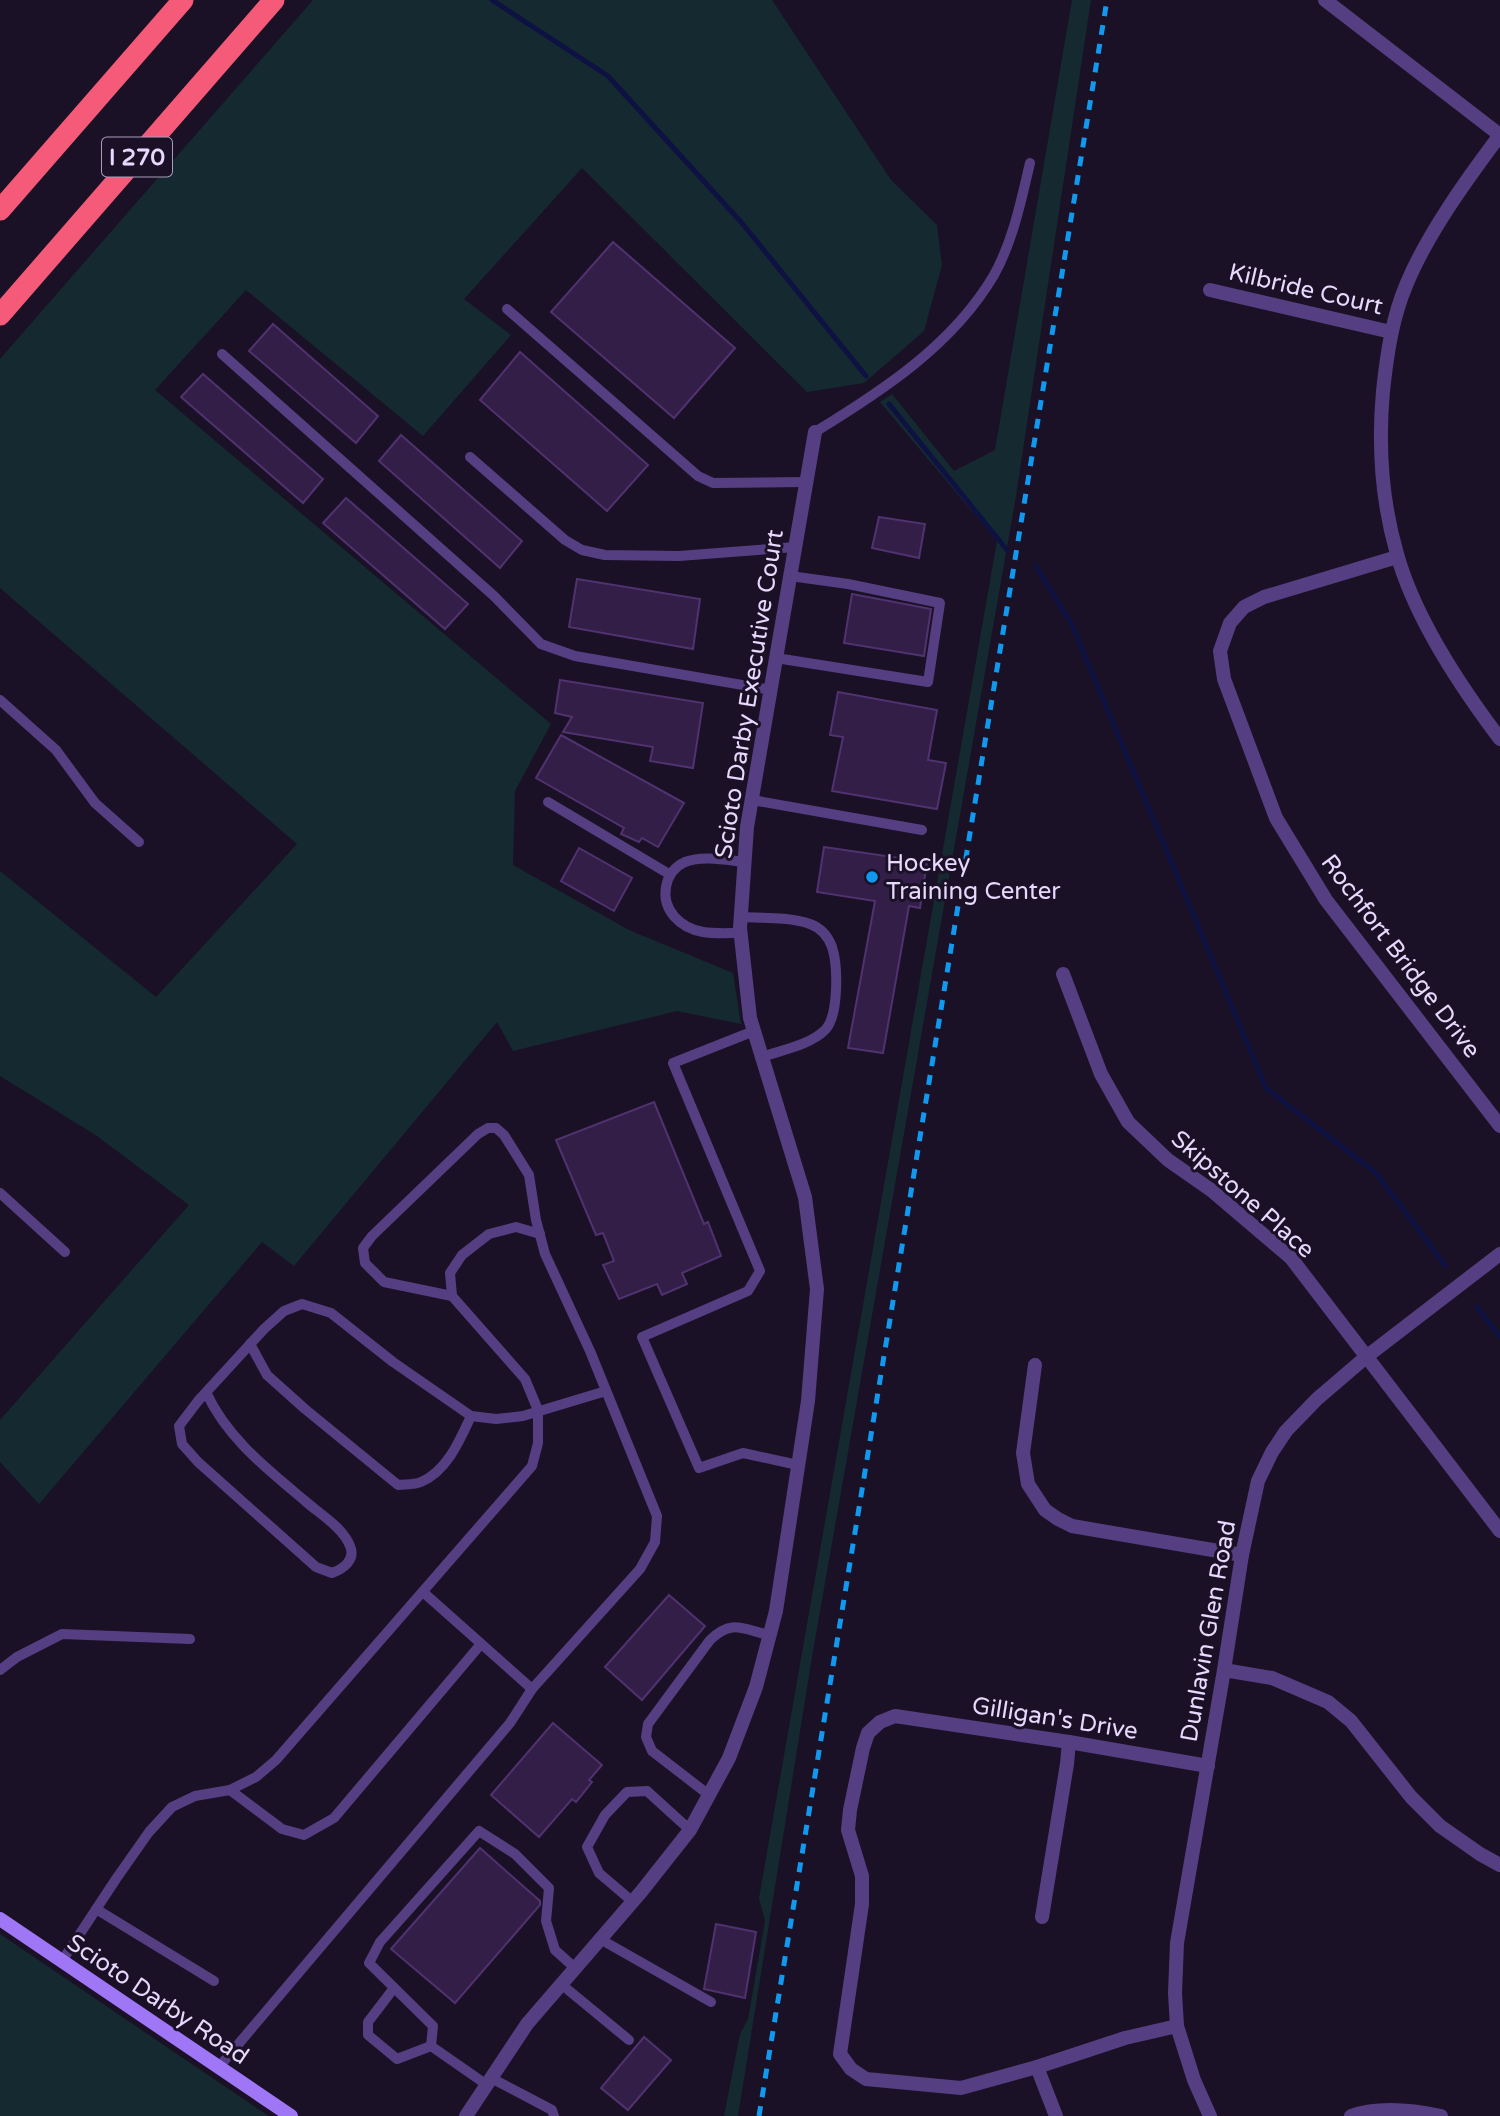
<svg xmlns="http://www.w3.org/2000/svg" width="1500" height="2116" viewBox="0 0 1500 2116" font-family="'Varela Round',sans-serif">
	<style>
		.green { fill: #142930 }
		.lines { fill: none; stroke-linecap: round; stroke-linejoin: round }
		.stream { stroke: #0e1242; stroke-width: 5 }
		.building { fill: #321e46; stroke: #503270; stroke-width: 2 }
		.service { stroke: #553f82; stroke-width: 10 }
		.minor { stroke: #553f82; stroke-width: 14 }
		.secondary { stroke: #9e76f6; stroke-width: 14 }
		.motorway { stroke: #f55b78; stroke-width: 21 }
		.rail { stroke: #1199f0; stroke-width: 5; stroke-dasharray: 10 9; stroke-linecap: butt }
		.poi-dot { fill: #1199f0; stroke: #1b1126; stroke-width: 2.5 }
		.labels { text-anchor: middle; stroke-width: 6; stroke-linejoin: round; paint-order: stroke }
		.shield { fill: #1b1126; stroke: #aa9cbc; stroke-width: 2 }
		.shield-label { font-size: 23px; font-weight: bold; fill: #e7d8fd }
		.street-label { font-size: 24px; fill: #e7d8fd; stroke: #1b1126 }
		.poi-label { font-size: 24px; fill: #e7d8fd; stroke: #1b1126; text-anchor: start }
	</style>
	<rect width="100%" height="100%" fill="#1b1126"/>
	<!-- green -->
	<g class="green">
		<path d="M313,0H772L891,180L937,225L942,265L924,331L864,383L807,392L582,168L464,299L511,335L423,436L246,290L155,390L551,724L515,791L513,865L629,930L733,973L741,1024L677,1011L513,1051L497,1022L294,1266L262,1242L39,1504L0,1462V1420L189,1205L97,1136L0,1076V871L156,997L297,844L0,588V359Z"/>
		<path d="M1072,0H1091L1016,496L812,1657L738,2116H724L740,2034L748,2019L765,1921L759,1898L997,541L880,402L892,394L954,471L995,450Z"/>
		<path d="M0,1934L267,2115L268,2116H0Z"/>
	</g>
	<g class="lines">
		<!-- stream -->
		<g class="stream">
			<path d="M492,0L608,76L741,222L866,376"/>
			<path d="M889,404L1007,550"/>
			<path d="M1036,566L1072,625L1266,1088L1376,1173L1445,1265"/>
			<path d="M1477,1307L1500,1337"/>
		</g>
	</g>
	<!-- building -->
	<g class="building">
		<path d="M613,242L735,348L674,418L551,312Z"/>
		<path d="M273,324L378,416L356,443L249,351Z"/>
		<path d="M520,352L648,465L607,511L480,400Z"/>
		<path d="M203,374L323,479L303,503L181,397Z"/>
		<path d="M401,435L522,541L500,568L379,461Z"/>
		<path d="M346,498L468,604L445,629L323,523Z"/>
		<path d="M879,517L925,524L919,558L872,548Z"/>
		<path d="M577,579L700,599L693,649L569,627Z"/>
		<path d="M852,594L931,609L924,656L844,643Z"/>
		<path d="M560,680L703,703L693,768L650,761L653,747L563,732L572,717L555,713Z"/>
		<path d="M838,692L937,710L928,760L946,763L937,809L832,791L843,737L830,735Z"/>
		<path d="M561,735L684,803L658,847L642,838L639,842L621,834L624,828L536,778Z"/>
		<path d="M824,847L927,862L920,908L909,906L883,1053L848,1048L875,901L817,892Z"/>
		<path d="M579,848L632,878L614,911L561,881Z"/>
		<path d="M654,1102L704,1224L708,1222L721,1256L682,1273L687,1284L662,1295L657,1284L619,1299L603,1265L614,1261L603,1233L596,1235L556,1140Z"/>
		<path d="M669,1595L705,1626L642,1700L605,1667Z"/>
		<path d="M553,1723L602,1765L589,1780L592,1782L576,1802L572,1799L539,1837L491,1795Z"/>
		<path d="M480,1848L540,1901V1905L455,2003L391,1949Z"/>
		<path d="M716,1924L756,1932L745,1998L704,1989Z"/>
		<path d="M644,2037L671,2060L628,2110L601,2088Z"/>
	</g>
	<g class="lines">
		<!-- service -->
		<g class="service">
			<path d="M507,309L698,476L713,483L806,482"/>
			<path d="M222,354L494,596L541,644L575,656L771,690"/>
			<path d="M815,432C882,391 953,345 994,275C1013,241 1021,201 1030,163"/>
			<path d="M470,457L565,540L582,550L605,555L679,556L795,547"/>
			<path d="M776,658L928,682L940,603L848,584L790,576"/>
			<path d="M0,700L56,750L95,803L139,842"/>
			<path d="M752,800L922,830"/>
			<path d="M548,802L669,874"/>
			<path d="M741,917C762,918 791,917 810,924C821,928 828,936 832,947C838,965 839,1016 825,1030C810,1045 782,1050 762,1057"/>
			<path d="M741,933C729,933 715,934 703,932C680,928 662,910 666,887C668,875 674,867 685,862C703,855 726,860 745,862"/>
			<path d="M754,1031L673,1063L760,1271L748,1291L642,1337L699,1468L743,1453L798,1465"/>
			<path d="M0,1193L65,1252"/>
			<path d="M452,1296L450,1273L462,1255L489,1234L516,1227L540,1234"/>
			<path d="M250,1344L267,1375L305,1409L398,1485C405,1484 414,1485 421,1482C447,1471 460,1440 471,1416"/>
			<path d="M206,1392C227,1438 266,1468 304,1500C318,1513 343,1527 350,1546C356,1560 343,1569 332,1573L316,1567L198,1462L182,1444L179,1426L198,1401L264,1329L284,1311L302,1304L331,1313L393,1362L471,1416L496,1419L523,1416L606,1391"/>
			<path d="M423,1592L532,1689"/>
			<path d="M0,1670L17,1657L62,1634L190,1639"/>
			<path d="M230,1790L282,1829L304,1835L334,1818L481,1644"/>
			<path d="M709,1795L652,1751L646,1737L648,1724L710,1640C732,1619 742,1629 769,1635"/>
			<path d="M633,1902L599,1873L587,1847L605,1815L627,1792L647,1791L690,1830"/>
			<path d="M96,1909L214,1981"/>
			<path d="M600,1939L711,2002"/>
			<path d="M62,1961L116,1879L149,1832L172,1807L195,1796L230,1790L256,1777L276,1760L532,1466L538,1443V1410L525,1379L452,1296L384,1282L365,1263L363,1248L372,1236L478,1134L488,1128H496L504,1135L529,1175L536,1220L545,1254L590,1351L657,1516L655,1542L640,1569L532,1689L510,1723L219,2067"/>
			<path d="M561,1984L629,2040"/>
			<path d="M394,1988L368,2022V2035L397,2059L431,2046"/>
			<path d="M431,2046L433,2026L369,1963L380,1942L479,1831L515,1854L549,1888L546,1921L555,1950L575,1968"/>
			<path d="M431,2046L487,2085"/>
			<path d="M491,2078L552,2110L554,2116"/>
		</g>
		<!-- minor -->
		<g class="minor">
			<path d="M1325,0L1500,135"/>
			<path d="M1500,135C1467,179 1428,233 1407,283C1392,318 1387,354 1383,391C1378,446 1382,502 1397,554C1415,619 1460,686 1500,739"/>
			<path d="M1210,290L1391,332"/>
			<path d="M1397,557L1264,597L1244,607L1230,623L1220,651L1224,679L1276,818L1326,900L1500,1126"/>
			<path d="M1063,974L1101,1074L1128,1122L1168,1160L1211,1190L1291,1258L1500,1531"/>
			<path d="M1035,1365L1023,1453L1028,1484L1045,1510L1058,1519L1072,1526L1242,1555"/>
			<path d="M1224,1670L1272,1678L1328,1702L1351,1721L1411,1797L1440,1826L1480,1854L1500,1865"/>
			<path d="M1042,1917L1067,1764L1069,1742"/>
			<path d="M1177,2026L1125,2038L1037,2067L961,2088L866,2079L851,2069L840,2054L862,1904V1876L848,1830L850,1810L863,1748L868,1733L880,1722L895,1716L1069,1742L1208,1766"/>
			<path d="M1037,2067L1056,2116"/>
			<path d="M466,2116L527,2024L641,1892L690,1830L729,1758L756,1687L776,1611L808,1401L817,1289L805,1197L750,1018L740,928L747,827L815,432"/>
			<path d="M1210,2116L1194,2080L1177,2026L1175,1993L1177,1943L1224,1670L1242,1555L1258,1481L1272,1452L1286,1431L1317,1399L1366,1357L1500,1254"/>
			<path d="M1351,2116C1379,2106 1413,2110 1441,2116"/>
		</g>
		<!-- secondary -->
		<path class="secondary" d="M0,1919L291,2116"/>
		<!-- motorway -->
		<g class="motorway">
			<path d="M0,210L183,0"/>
			<path d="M0,315L274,0"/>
		</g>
		<!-- rail -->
		<path class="rail" d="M759,2116L1107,0"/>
	</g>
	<!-- markers -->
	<circle class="poi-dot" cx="872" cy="877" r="7"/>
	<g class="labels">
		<!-- shield labels -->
		<rect class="shield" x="102" y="137.5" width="70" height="39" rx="5"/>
		<g class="shield-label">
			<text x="137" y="165">I 270</text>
		</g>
		<!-- street labels -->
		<g class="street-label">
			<text transform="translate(1306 289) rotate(13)" y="8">Kilbride Court</text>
			<text transform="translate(749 694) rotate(-81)" y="8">Scioto Darby Executive Court</text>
			<text transform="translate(1401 956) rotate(53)" y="8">Rochfort Bridge Drive</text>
			<text transform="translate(1243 1194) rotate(41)" y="8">Skipstone Place</text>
			<text transform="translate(1208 1631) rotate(-80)" y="8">Dunlavin Glen Road</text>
			<text transform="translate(1055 1718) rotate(9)" y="8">Gilligan's Drive</text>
			<text transform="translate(158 1999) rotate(34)" y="8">Scioto Darby Road</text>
		</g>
		<!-- poi labels -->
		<g class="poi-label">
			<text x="886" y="871">Hockey<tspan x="886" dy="28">Training Center</tspan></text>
		</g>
	</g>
</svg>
